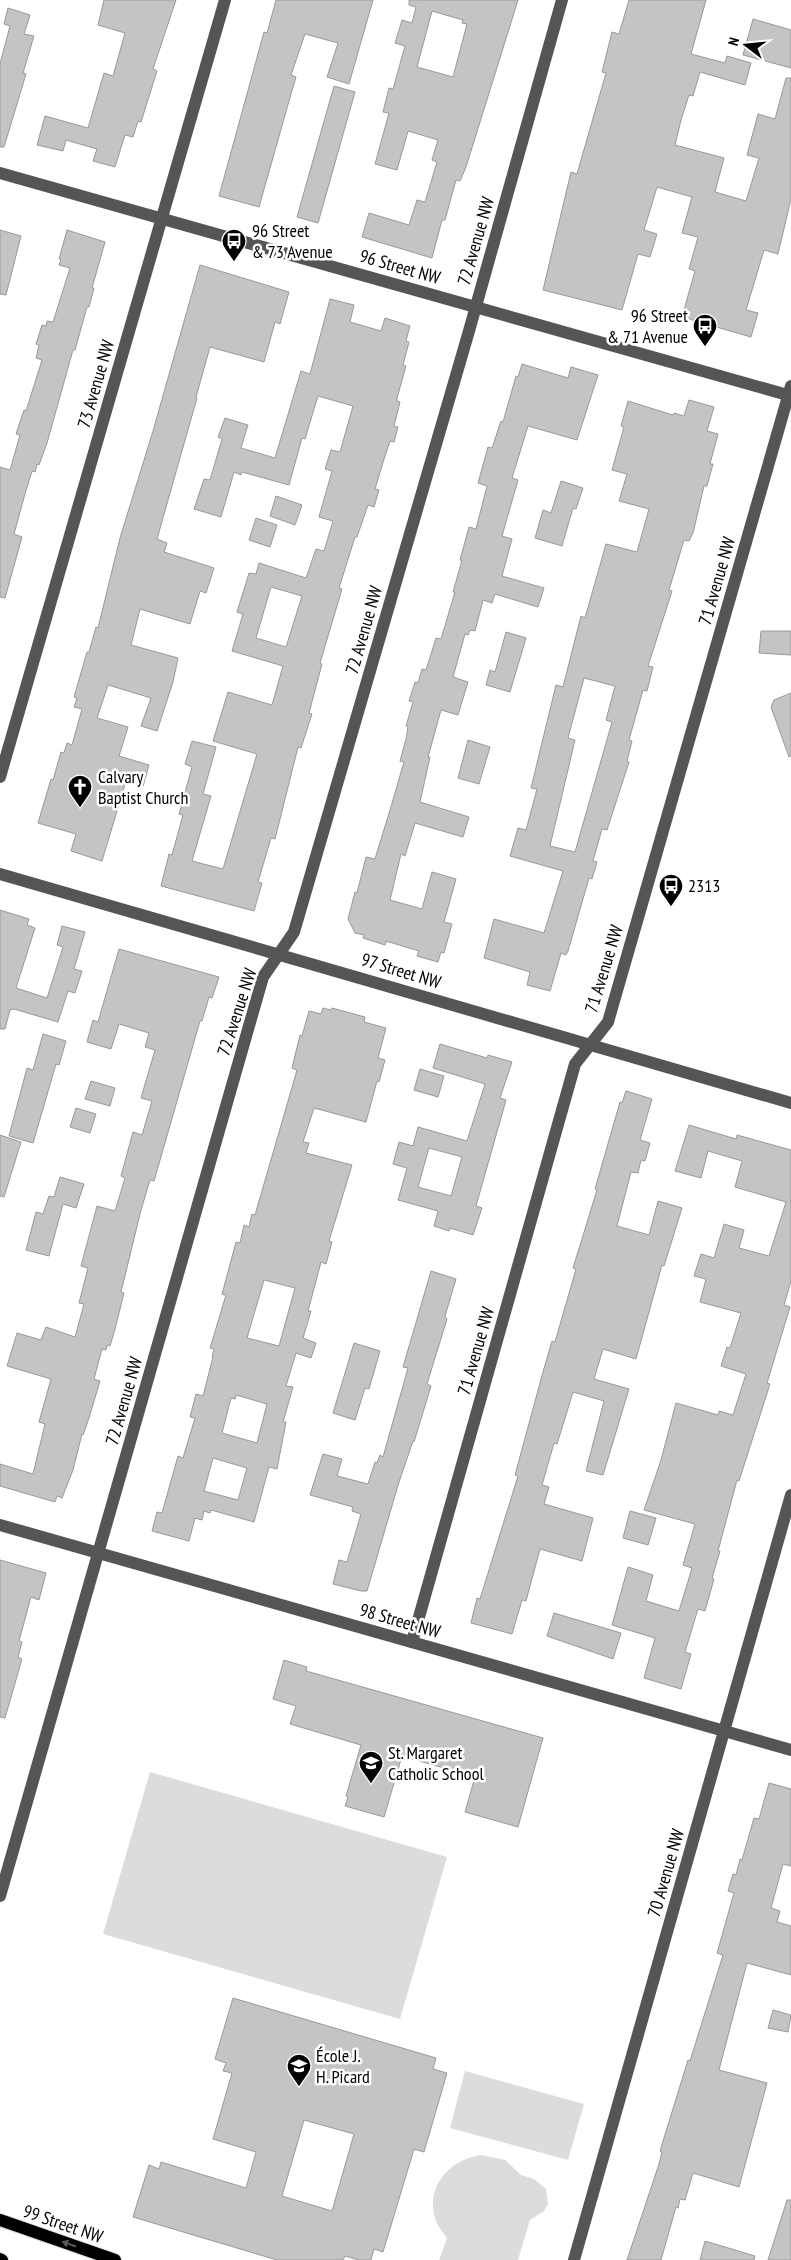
<svg xmlns="http://www.w3.org/2000/svg" width="791" height="2260" viewBox="0 0 791 2260" font-family="'PT Sans Narrow',sans-serif">
	<style>
		.green { fill: #dcdcdc }
		.building { fill: #c4c4c4; stroke: #999; fill-rule: evenodd }
		.lines { fill: none; stroke-linecap: round; stroke-linejoin: round }
		.major-casing { stroke: #dbdbdb; stroke-width: 14 }
		.minor { stroke: #555; stroke-width: 12 }
		.major { stroke: #000; stroke-width: 12 }
		.oneway { fill: #595959 }
		.labels { text-anchor: middle; stroke-width: 5; stroke-linejoin: round; paint-order: stroke }
		.poi-label { font-size: 18px; fill: #000; stroke: #fff; text-anchor: start }
		.street-label { font-size: 18px; fill: #000; stroke: #fff }
	</style>
	<rect width="100%" height="100%" fill="#fff"/>
	<!-- green -->
	<g class="green">
		<path d="M150,1772L447,1857L400,2019L103,1934Z"/>
		<path d="M465,2071L584,2104L568,2160L450,2128Z"/>
		<path d="M481,2155L505,2160L521,2175L534,2179L546,2189L548,2204L544,2211L530,2220L518,2260H439L447,2238C443,2232 438,2227 436,2221C424,2187 449,2160 481,2155Z"/>
	</g>
	<!-- building -->
	<g class="building">
		<path d="M104,0H176L153,69L157,71L141,122L138,121L133,137L125,135L115,167L93,161L97,149L66,140L63,151L37,145L45,116L88,128L104,73L113,76L125,33L98,25Z"/>
		<path d="M276,0H373L349,84L327,77L338,43L305,34L291,75L296,77L291,94L259,207L219,196L264,32L267,33Z"/>
		<path d="M409,0H518L466,167L460,181L456,180L445,220H442L432,258L362,237L369,213L409,225L417,200L425,202L437,162L432,160L438,140L408,131L397,170L375,164L389,113L383,112L389,88L393,89L405,46L395,43L402,20L412,23L416,7L409,5ZM432,11L463,20L462,23L467,24L453,77L417,67Z"/>
		<path d="M629,0H706L691,54L725,63L727,56L751,63L745,85L700,72L693,96L689,95L681,120L675,145L724,158L715,192L746,201L759,158L747,155L758,114L775,119L786,78H791V199L778,254L764,250L746,310L758,313L751,337L682,317L695,271L689,269L698,237L682,233L692,197L657,187L644,230L657,234L650,257L638,254L622,310L543,290L571,172L577,174L606,73L602,72L612,32L619,34Z"/>
		<path d="M8,8L30,15L24,34L34,36L23,73L26,74L4,147H0V64L10,26L4,24Z"/>
		<path d="M753,19L791,30V68L743,55Z"/>
		<path d="M334,86L355,92L318,223L297,217Z"/>
		<path d="M0,230L21,236L6,295L0,294Z"/>
		<path d="M67,230L105,242L92,288H94L89,307H87L75,350H73L47,443L39,465L37,464L35,472L32,471L25,494L14,534L22,537L5,598L0,597V467L10,470L20,435L16,434L24,410L26,411L42,360L36,358L39,345L36,344L42,325L46,326L47,321L53,322L70,268L59,265L61,260L59,259Z"/>
		<path d="M200,265L289,292L280,324L275,322L264,362L210,347L196,397L197,398L157,539L167,543L164,552L214,568L206,593L200,591L190,624L140,609L131,645L178,658L173,682L157,731L141,726L151,698L108,685L97,718L128,727L119,756L149,765L143,786L126,781L102,861L71,851L76,834L38,823L51,779L53,780L61,752L64,753L67,743L72,745L82,709L74,707L77,698L74,697L87,652H89L96,627L98,628L120,538L153,431Z"/>
		<path d="M330,299L354,305L350,322L381,331L385,318L410,326L406,341L409,342L403,365L406,366L397,398V401L400,402L394,426L398,427L394,442L390,441L384,459L375,489L379,490L374,507L368,505L357,537H355L339,588L342,589L320,663L322,664L309,713L312,714L301,748L298,747L275,839L271,838L258,882L262,883L254,911L161,886L169,854L172,855L183,815L179,814L192,767L185,764L192,741L216,747L203,794L211,796L192,861L223,869L257,754L213,741L228,692L272,705L283,666L232,651L243,614L237,612L249,573L256,574L259,563L306,578L316,549L324,551L333,521L319,517L332,471L325,469L331,450L340,452L353,406L318,396L305,439L302,438L289,485L242,472L241,475L234,472L221,517L194,509L204,479L210,480L222,439L218,437L225,418L248,425L241,448L275,458L301,371L310,374ZM271,587L302,596L286,647L256,638Z"/>
		<path d="M522,364L568,378L571,367L598,375L577,440L528,426L512,478L518,480L502,536L512,539L502,576L544,588L538,607L495,594L492,603L483,600L475,631L470,630L468,635L465,634L453,677L468,682L458,715L441,710L428,757H430L420,802L469,817L463,837L415,823L405,856L401,854L390,900L422,909L432,872L456,879L444,922L452,924L444,953L441,952L438,962L417,956L419,951L386,941L385,945L363,938L364,935L355,933L348,919L355,892L357,893L366,857L375,859L390,810L404,762L400,761L406,739L408,727L406,726L413,702L409,701L415,682L418,683L422,669L426,670L436,638L441,639L455,592H453L462,560H460L469,527L476,529L487,486L478,483L488,447L492,448L501,421L503,422L516,376L518,377Z"/>
		<path d="M689,400L714,407L707,431L718,434L710,464H713L707,486H704L693,533L689,541L684,540L669,590L672,591L648,666L653,667L647,691L643,690L629,740L632,741L627,761L629,762L607,830L602,829L593,861L597,862L592,879L589,878L568,951L566,955L561,953L550,991L527,985L530,972L484,958L494,919L544,933L563,871L510,856L518,828L526,830L537,789L531,788L556,685L563,687L581,616L585,618L606,544L637,552L649,509L619,501L627,474L612,470L624,427L621,426L628,401L673,415L674,413L684,416ZM584,678L615,686L606,720L612,722L575,852L550,846L575,740L568,738Z"/>
		<path d="M561,481L583,488L576,509L573,508L562,546L535,538L543,510L551,513Z"/>
		<path d="M276,496L302,505L295,525L270,516Z"/>
		<path d="M256,518L277,525L270,547L249,540Z"/>
		<path d="M761,631H791V655L759,653Z"/>
		<path d="M506,632L526,638L510,692L486,685L490,670L495,672Z"/>
		<path d="M791,693V756L789,757L771,707L774,700Z"/>
		<path d="M468,740L490,747L479,784L458,778Z"/>
		<path d="M0,910L29,919L27,925L35,928L16,988L47,998L63,947L57,945L62,926L85,932L74,969L82,971L75,993L68,991L58,1022L14,1009L10,1010L5,1029H0Z"/>
		<path d="M119,949L219,977L212,998L209,997L202,1021H200L154,1181L150,1180L141,1210L121,1292L124,1293L115,1329L110,1346L107,1345L106,1350L102,1349L94,1379L100,1381L89,1418L83,1435L82,1434L73,1470L62,1498L57,1496L55,1502L0,1486V1464L33,1474L45,1424L39,1422L51,1379L7,1366L17,1333L41,1340L46,1327L75,1337L84,1304L79,1303L88,1268L81,1266L97,1206L115,1211L125,1178L121,1176L133,1132L142,1135L152,1101L141,1098L155,1050L145,1047L149,1033L119,1024L111,1049L87,1042L93,1020L98,1022Z"/>
		<path d="M323,1008L331,1010L332,1008L365,1017L364,1022L386,1028L378,1058L385,1060L379,1082L377,1081L366,1122L314,1108L303,1142L309,1143L306,1153L352,1165L329,1241L332,1242L326,1264L321,1262L308,1311H311L303,1338L316,1343L311,1358L296,1353L286,1386L293,1387L283,1422H286L277,1469L269,1467L254,1522L211,1510L210,1513L204,1511L202,1520L195,1518L189,1541L152,1531L157,1512L162,1513L178,1456L183,1458L195,1418L190,1417L196,1394L203,1396L213,1357H212L214,1349L210,1348L226,1295L222,1294L236,1242L240,1243L244,1225L249,1227L252,1214L255,1215L297,1070L292,1068L300,1035L302,1036L309,1011L321,1014ZM264,1280L295,1288L279,1346L247,1338ZM236,1395L267,1404L257,1443L222,1433L231,1398L235,1399ZM213,1458L247,1468L238,1500L204,1491Z"/>
		<path d="M43,1034L66,1041L59,1065L56,1064L33,1143L9,1136L27,1068L33,1070Z"/>
		<path d="M440,1044L487,1058L488,1055L512,1062L500,1098L506,1100L476,1206L482,1208L473,1235L450,1228L449,1231L434,1226L438,1211L398,1200L407,1168L393,1164L399,1142L413,1146L418,1127L467,1141L485,1084L433,1068ZM429,1148L462,1157L451,1196L418,1187Z"/>
		<path d="M420,1069L444,1076L438,1097L414,1090Z"/>
		<path d="M91,1081L115,1088L110,1106L85,1099Z"/>
		<path d="M626,1091L652,1099L640,1140L650,1143L645,1161L641,1160L638,1173L631,1172L617,1226L649,1235L658,1201L682,1208L664,1266L662,1265L636,1359L603,1349L594,1379L629,1389L603,1475L586,1471L604,1401L573,1392L557,1444L554,1443L542,1485L549,1487L544,1504L593,1518L582,1561L540,1549L526,1601L522,1600L512,1634L471,1623L477,1598L480,1599L518,1476L515,1475L543,1372L552,1341L555,1342L576,1269L573,1268L597,1190L595,1189L620,1102L622,1103Z"/>
		<path d="M76,1108L96,1114L90,1133L70,1127Z"/>
		<path d="M689,1125L736,1139L737,1135L791,1150V1281L784,1305L790,1307L767,1383L770,1384L739,1481L737,1480L718,1551H720L712,1578L714,1579L705,1611L698,1609L685,1652L691,1654L681,1689L644,1678L655,1638L612,1625L628,1567L653,1575L646,1601L679,1611L692,1568L683,1565L695,1524L644,1510L661,1460L676,1403L718,1415L719,1411L733,1415L746,1374L721,1366L727,1347L730,1348L741,1313L700,1302L706,1279L694,1276L701,1254L714,1258L724,1224L744,1230L739,1248L769,1256L786,1202L735,1187L742,1161L708,1151L701,1178L675,1171Z"/>
		<path d="M0,1135L21,1142L4,1197L0,1196Z"/>
		<path d="M60,1177L84,1184L76,1208L63,1204L49,1256L26,1250L36,1212L43,1214L49,1196L54,1197Z"/>
		<path d="M431,1271L456,1279L445,1316L447,1319L427,1384L431,1386L414,1442L413,1441L399,1482L367,1591H361L333,1584L339,1560L347,1562L361,1514L352,1511L353,1507L310,1495L323,1454L342,1459L337,1476L368,1484L375,1462L377,1463L380,1455L383,1457L408,1368L403,1367Z"/>
		<path d="M354,1343L380,1351L369,1389L365,1388L355,1420L333,1413Z"/>
		<path d="M630,1511L656,1518L648,1545L623,1538Z"/>
		<path d="M0,1560L46,1573L39,1600L31,1597L19,1641L22,1642L18,1657L22,1659L5,1718L0,1717Z"/>
		<path d="M554,1613L621,1633L613,1659L547,1636Z"/>
		<path d="M284,1660L307,1667L306,1671L543,1738L518,1827L465,1812L475,1777L402,1756L384,1817L345,1806L348,1797L346,1796L361,1745L290,1724L296,1706L273,1699Z"/>
		<path d="M769,1783L791,1789V1866L783,1864L771,1908L780,1911L777,1922L791,1926V1975L747,1963L719,2070L767,2083L739,2187L693,2173L685,2200L680,2199L678,2208L676,2207L661,2260H627L659,2164L662,2152L660,2151L688,2060L690,2061L723,1955L717,1953L734,1893L728,1891L733,1874L736,1875L740,1859L742,1860L754,1818L759,1819Z"/>
		<path d="M233,1998L436,2058L433,2069L447,2073L424,2152L414,2149L383,2252L374,2249L371,2260H359L345,2256L343,2260H277L133,2217L149,2165L159,2169L161,2162L246,2188L256,2152L213,2139L232,2073L223,2071L226,2063L215,2059ZM304,2120L354,2134L332,2211L282,2196Z"/>
		<path d="M773,2010L791,2015L788,2032L768,2028Z"/>
		<path d="M787,2200H791V2260H768Z"/>
		<path d="M705,2241L755,2256L754,2260H700Z"/>
	</g>
	<g class="lines">
		<defs>
			<g id="major">
				<path d="M0,2220L115,2260"/>
				<path d="M0,2259L2,2260"/>
			</g>
		</defs>
		<!-- major casing -->
		<use href="#major" class="major-casing"/>
		<!-- minor -->
		<g class="minor">
			<path d="M0,173L791,396"/>
			<path d="M0,777L225,0"/>
			<path d="M0,874L791,1103"/>
			<path d="M0,1525L791,1750"/>
			<path d="M412,1642L575,1064L608,1022L791,386"/>
			<path d="M0,1896L263,977L294,932L469,331L562,0"/>
			<path d="M574,2260L791,1495"/>
		</g>
		<!-- major -->
		<use href="#major" class="major"/>
	</g>
	<!-- one-way arrows -->
	<defs><path id="oneway-solid" d="M-6-.8H1V-3.2L6.5 0L1 3.2V.8H-6Z" transform="scale(1.25)"/></defs>
	<use class="oneway" href="#oneway-solid" transform="translate(69 2244) rotate(-161)"/>
	<!-- icons -->
	<defs>
		<symbol id="bus-pin" viewBox="-11 -11 22 30"><path d="M0 17L-7.5 6A9.5 9.5 0 1 1 7.5 6Z" fill="#000" stroke="#fff"/><path d="M-5-6H5V4H4V6H2V4H-2V6H-4V4H-5ZM-3.5-4V0h7V-4ZM-3.5 1.2v1.5H-2V1.2ZM2 1.2v1.5H3.5V1.2Z" fill="#fff"/></symbol>
		<symbol id="church-pin" viewBox="-11 -11 22 30"><path d="M0 17L-7.5 6A9.5 9.5 0 1 1 7.5 6Z" fill="#000" stroke="#fff"/><path d="M-1.2-6h2.4v3.5h3.3v2.4h-3.3V6h-2.4V-.1h-3.3v-2.4h3.3Z" fill="#fff"/></symbol>
		<symbol id="school-pin" viewBox="-11 -11 22 30"><path d="M0 17L-7.5 6A9.5 9.5 0 1 1 7.5 6Z" fill="#000" stroke="#fff"/><path d="M0-5L7-2L0 1L-7-2ZM-4 1L0 2.5L4 1V4Q0 6-4 4Z" fill="#fff"/></symbol>
	</defs>
	<g fill-rule="evenodd">
		<use href="#bus-pin" x="220" y="227" width="28" height="38"/>
		<use href="#bus-pin" x="691" y="312" width="28" height="38"/>
		<use href="#church-pin" x="66" y="773" width="28" height="38"/>
		<use href="#bus-pin" x="657" y="872" width="28" height="38"/>
		<use href="#school-pin" x="357" y="1749" width="28" height="38"/>
		<use href="#school-pin" x="285" y="2052" width="28" height="38"/>
	</g>
	<g class="labels">
		<!-- poi labels -->
		<g class="poi-label">
			<text x="252" y="237">96 Street<tspan x="252" dy="21">&amp; 73 Avenue</tspan></text>
			<text x="688" y="322" text-anchor="end">96 Street<tspan x="688" dy="21">&amp; 71 Avenue</tspan></text>
			<text x="98" y="783">Calvary<tspan x="98" dy="21">Baptist Church</tspan></text>
			<text x="688" y="892">2313</text>
			<text x="388" y="1759">St. Margaret<tspan x="388" dy="21">Catholic School</tspan></text>
			<text x="316" y="2062">École J.<tspan x="316" dy="21">H. Picard</tspan></text>
		</g>
		<!-- street labels -->
		<g class="street-label">
			<text transform="translate(476 241) rotate(-74)" y="6">72 Avenue NW</text>
			<text transform="translate(400 267) rotate(16)" y="6">96 Street NW</text>
			<text transform="translate(96 384) rotate(-74)" y="6">73 Avenue NW</text>
			<text transform="translate(717 581) rotate(-74)" y="6">71 Avenue NW</text>
			<text transform="translate(364 630) rotate(-74)" y="6">72 Avenue NW</text>
			<text transform="translate(604 969) rotate(-73)" y="6">71 Avenue NW</text>
			<text transform="translate(401 971) rotate(17)" y="6">97 Street NW</text>
			<text transform="translate(237 1012) rotate(-72)" y="6">72 Avenue NW</text>
			<text transform="translate(476 1351) rotate(-74)" y="6">71 Avenue NW</text>
			<text transform="translate(124 1401) rotate(-74)" y="6">72 Avenue NW</text>
			<text transform="translate(400 1621) rotate(16)" y="6">98 Street NW</text>
			<text transform="translate(666 1873) rotate(-74)" y="6">70 Avenue NW</text>
			<text transform="translate(63 2224) rotate(19)" y="6">99 Street NW</text>
		</g>
	</g>
	<!-- north arrow -->
	<g transform="translate(746 45) rotate(286)" stroke="#ffffff" stroke-width="4" paint-order="stroke">
	<path d="M0-4L9 19L0 12L-9 19Z" fill="#000000"/>
	<text y="-8" font-size="14" font-weight="bold" text-anchor="middle" fill="#000000">N</text>
	</g>
</svg>
